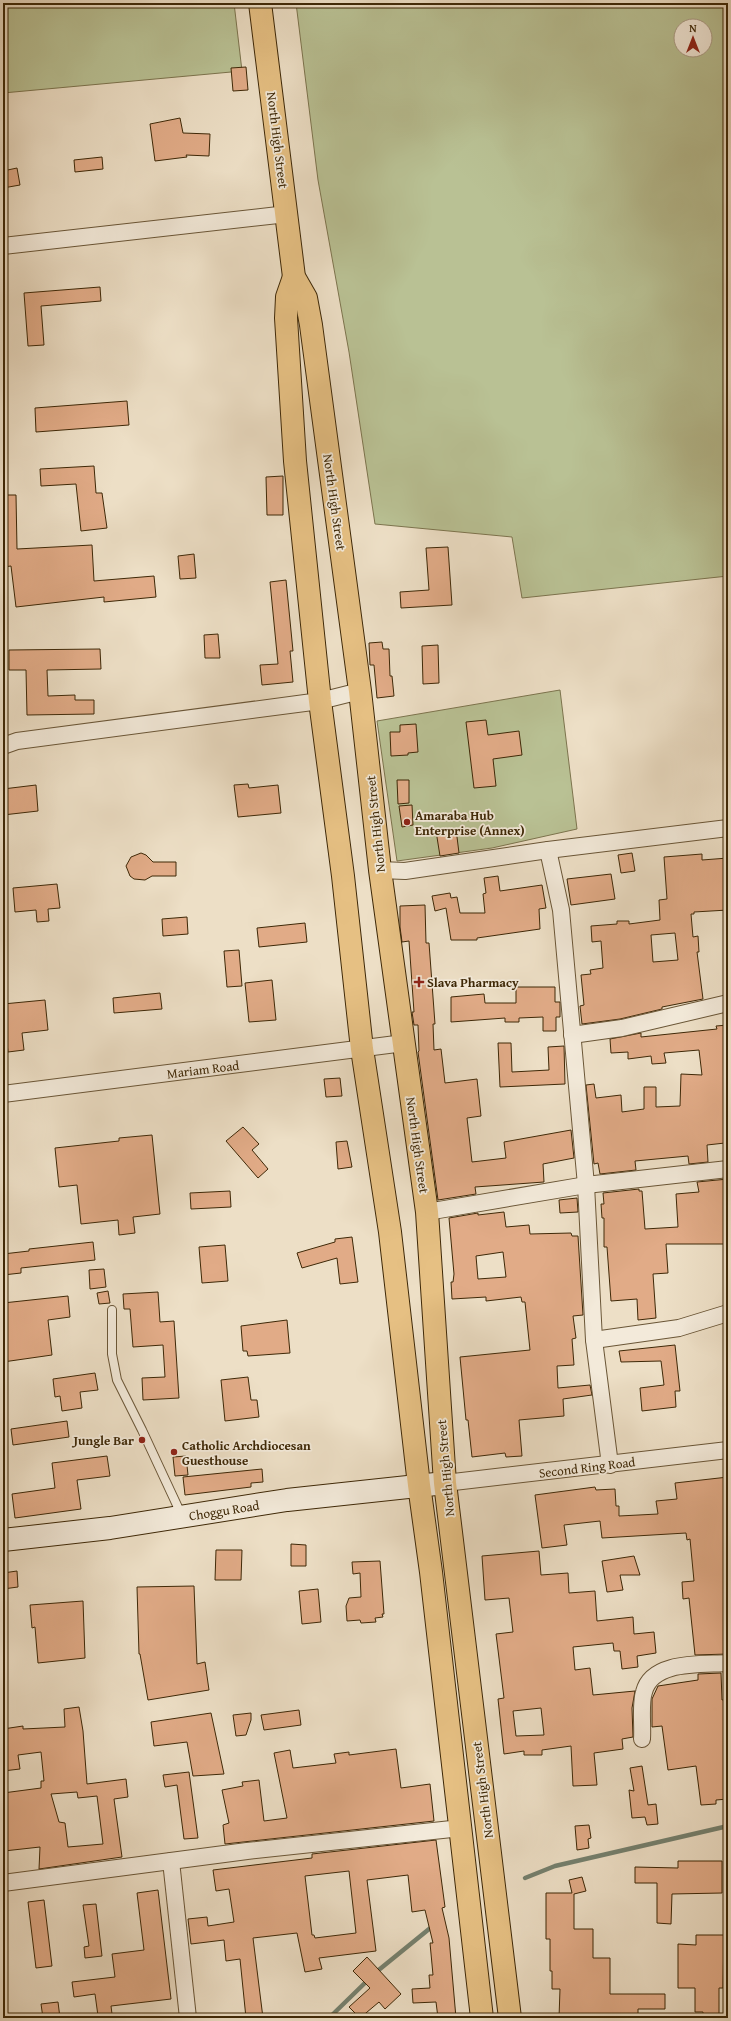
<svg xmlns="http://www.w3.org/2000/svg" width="731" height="2021" viewBox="0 0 731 2021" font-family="'Gentium Book Plus',serif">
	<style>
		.green { fill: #b9c194; stroke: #7c744e; fill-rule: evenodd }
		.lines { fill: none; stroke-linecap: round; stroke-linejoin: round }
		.stream { stroke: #75816f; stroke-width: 4.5 }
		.building { fill: #e1ab87; stroke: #3e2807; fill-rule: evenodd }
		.lane-casing { stroke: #6a5637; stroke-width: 10 }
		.street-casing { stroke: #6a5637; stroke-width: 18 }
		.secondary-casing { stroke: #3e2807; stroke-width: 24 }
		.highway-casing { stroke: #3e2807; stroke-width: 24 }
		.lane { stroke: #f3eada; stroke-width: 8 }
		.street { stroke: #f3eada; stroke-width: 16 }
		.secondary { stroke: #f3eada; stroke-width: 22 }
		.highway { stroke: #e6c083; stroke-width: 22 }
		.poi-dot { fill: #8f2418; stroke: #f3eada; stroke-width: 1.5 }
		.labels { text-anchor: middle; stroke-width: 3.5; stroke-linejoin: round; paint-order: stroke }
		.street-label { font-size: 13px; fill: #3e2807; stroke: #f3eada }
		.poi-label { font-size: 13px; font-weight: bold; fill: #3e2807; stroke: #f3eada; text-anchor: start }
	</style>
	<rect width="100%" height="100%" fill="#eddfc6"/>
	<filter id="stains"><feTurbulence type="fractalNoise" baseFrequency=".005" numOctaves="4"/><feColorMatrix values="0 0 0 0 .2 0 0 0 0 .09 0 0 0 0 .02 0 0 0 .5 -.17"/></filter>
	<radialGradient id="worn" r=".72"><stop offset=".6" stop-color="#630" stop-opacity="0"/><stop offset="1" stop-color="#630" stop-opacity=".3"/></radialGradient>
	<!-- green -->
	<g class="green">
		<path d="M3,3H234L242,71L3,93Z"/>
		<path d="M296,3H728V576L522,598L512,537L375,524L349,352L318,180ZM681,26H705V50H681Z"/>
		<path d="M560,690L577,829L492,848L397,861L377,721Z"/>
	</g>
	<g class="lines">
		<!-- stream -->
		<g class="stream">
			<path d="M525,1878L555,1866L728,1826"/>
			<path d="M375,1973L434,1925"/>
			<path d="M329,2018L369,1979"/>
		</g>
	</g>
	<!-- building -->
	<g class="building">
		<path d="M246,67L248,90L233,91L231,68Z"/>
		<path d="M180,118L183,133L210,134L209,156L186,155L187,157L155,161L150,124Z"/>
		<path d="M102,157L103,169L75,172L74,160Z"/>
		<path d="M17,168L20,185L3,188V171Z"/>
		<path d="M100,287L101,301L41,306L44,345L28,346L24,293Z"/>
		<path d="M127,401L129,425L36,432L35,408Z"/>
		<path d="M94,466L96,493H102L107,528L81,531L76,484L41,486L40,469Z"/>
		<path d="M283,476V515H267L266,477Z"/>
		<path d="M3,495H16L17,549L92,545L94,581L154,576L156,597L104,602V597L16,607L11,566L3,567Z"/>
		<path d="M448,547L452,605L401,608L400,592L429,590L426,548Z"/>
		<path d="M194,554L196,578L180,579L178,556Z"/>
		<path d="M286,580L293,651H290L293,682L262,685L260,665L278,664L270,582Z"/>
		<path d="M218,634L220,658H205L204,635Z"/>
		<path d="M382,642L383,649H389L390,676H392L394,696L377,698L374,665H370L369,643Z"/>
		<path d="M438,645L439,683L423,684L422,646Z"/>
		<path d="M100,649L101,669L47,670L48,696L75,695V700H94V714L27,715L26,670H9V650Z"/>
		<path d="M486,720L488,735L519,731L522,755L493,759L496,786L474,788L466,722Z"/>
		<path d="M416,724L418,752L408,753V755L391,756L390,732H400V725Z"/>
		<path d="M397,780H409V803L398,804Z"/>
		<path d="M248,784L249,788L278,785L281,813L238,817L234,785Z"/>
		<path d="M36,785L38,811L3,815V789Z"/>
		<path d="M412,805L413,825L402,827L399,806Z"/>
		<path d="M456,829L459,853L440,856L436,831Z"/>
		<path d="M141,853L146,855L153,862H176V876H152L145,880L134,879L130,876L126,866L131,857Z"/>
		<path d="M632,853L635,871L621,873L618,855Z"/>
		<path d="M702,854V860L728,858V910L694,912V914H691L693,937L698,936L699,952H697L703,999L662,1007V1009L620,1019L582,1024L580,1006L584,1005L581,975L591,974L590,970L603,968L601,941L592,942L591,926L617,924V921H629V924L660,920L659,900L667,899L664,857ZM675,933L678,960L653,962L651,935Z"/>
		<path d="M611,874L615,899L571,905L567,879Z"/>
		<path d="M498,876L500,891L542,885L546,908L539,909L540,929L477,938V940H451L446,908L435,911L432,896L450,893L451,898L457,897L460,913H485L483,894L486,893L484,878Z"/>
		<path d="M57,884L60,908L48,909L49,921L37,922L36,910L15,912L13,888Z"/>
		<path d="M425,905L426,943H429L435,1024H433L434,1050L441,1049L445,1083L477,1079L481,1116L467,1118L472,1162L506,1158L504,1142L571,1130L574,1158L543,1164L544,1182L475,1187L476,1194L438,1200L418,1052L419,1051L418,1025H414L412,1012H414L409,941L402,942L400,927V906Z"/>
		<path d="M187,917L188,934L163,936L162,919Z"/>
		<path d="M305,923L307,942L259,947L257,928Z"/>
		<path d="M239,950L242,986L227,987L224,951Z"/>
		<path d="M272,980L276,1020L249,1022L245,983Z"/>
		<path d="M516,987H555V1002H560V1017H556V1031H543V1017L519,1018V1022H505V1018L451,1022V997L484,994L485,1003H516Z"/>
		<path d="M160,993L162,1009L114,1013L113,998Z"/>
		<path d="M45,1000L48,1030L22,1033L24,1050L8,1052L6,1035H3V1004Z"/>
		<path d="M728,1025V1137L724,1138L725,1143L707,1145L708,1162L689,1164L688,1156L635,1161L636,1170L600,1174L598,1163L594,1164L586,1085L594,1084L596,1098L621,1095L622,1112L644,1109V1087H656V1107L680,1106L681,1074L702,1075L699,1050L664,1053L666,1063L652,1064L651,1056L628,1059V1052L611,1053L610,1039L641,1033V1037L717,1029L716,1026Z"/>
		<path d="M498,1043H511L512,1072L549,1070L548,1047L564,1046L565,1084L500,1087Z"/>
		<path d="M340,1078L342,1096L326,1097L324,1079Z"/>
		<path d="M243,1127L259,1144L252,1150L268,1169L258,1178L226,1141Z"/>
		<path d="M152,1135L160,1214L133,1217L135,1233L119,1235L118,1220L81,1224L77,1185L59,1187L55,1148L119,1141V1138Z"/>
		<path d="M347,1141L352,1167L338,1169L336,1142Z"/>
		<path d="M728,1179V1244H666L668,1273L653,1274L656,1318L638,1320L637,1299L611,1301L607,1247H604V1218H602L601,1204H604L603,1193L639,1189V1191H642L645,1229L678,1227L676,1194L699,1192L697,1182Z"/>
		<path d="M230,1191L231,1207L191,1209L190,1193Z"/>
		<path d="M577,1198L578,1212L560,1213L559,1200Z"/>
		<path d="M504,1212L506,1227L529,1225L530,1234L571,1233L572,1236H578L583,1315L573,1316L576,1338L572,1339L574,1365L557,1366L558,1388L590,1385L592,1395L563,1399L564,1416L519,1420L522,1456L506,1457L505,1453L472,1457L468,1420H466L460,1357L530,1350L525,1302H522L521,1297L486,1301V1297L452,1299L451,1282H453L454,1274L449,1218L478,1213V1215ZM503,1252L506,1277L478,1279L476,1256Z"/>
		<path d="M352,1237L358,1282L340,1284L337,1258L302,1268L297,1253L335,1242V1239Z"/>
		<path d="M93,1242L95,1260L21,1268V1273L3,1275V1254L29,1251V1249Z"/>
		<path d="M225,1245L228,1281L202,1283L199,1247Z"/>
		<path d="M104,1269L106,1287L90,1289L89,1270Z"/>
		<path d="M108,1291L110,1303L99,1304L97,1293Z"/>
		<path d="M158,1292L160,1322L174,1321L179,1398L143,1400L142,1378L165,1377L163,1345L133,1347L130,1309H124L123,1294Z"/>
		<path d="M68,1296L70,1317L48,1320L52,1355L3,1362V1303Z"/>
		<path d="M287,1320L290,1353L248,1356L247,1351H243L241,1326Z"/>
		<path d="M675,1345L680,1391H675L676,1407L642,1411L640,1388L664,1385L661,1361L621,1362L619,1351Z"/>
		<path d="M95,1373L98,1390L80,1392L82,1408L62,1411L60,1396L55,1397L53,1379Z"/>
		<path d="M248,1377L251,1400H257L259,1417L225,1421L221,1380Z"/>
		<path d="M67,1421L69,1437L13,1445L11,1429Z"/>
		<path d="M107,1456L110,1476L77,1480L81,1509L15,1518L12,1494L55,1488L52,1463Z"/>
		<path d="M186,1456L188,1475L175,1476L173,1457Z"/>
		<path d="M262,1469L263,1482L251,1483V1487L185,1495L183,1477Z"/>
		<path d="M728,1477V1654L695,1655L689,1598L683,1599L682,1582L694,1581L690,1539L687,1540L686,1533L602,1538L600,1521L564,1525L567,1545L542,1548L535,1495L595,1487L596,1490L615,1489L616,1506H619V1516L658,1514L656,1501L677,1499L675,1483Z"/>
		<path d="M291,1544L306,1545V1566H291Z"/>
		<path d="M216,1550H242L241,1580H215Z"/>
		<path d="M539,1551L541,1575L568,1573L569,1593L595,1591L597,1621L633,1617L634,1634L654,1632L656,1653L637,1656L638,1667L622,1669L620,1651H614L613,1643L573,1647L575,1670L590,1668L593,1695L635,1691L632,1708L633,1737L622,1739L623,1749L594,1753L597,1785L573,1786L571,1746L542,1750V1755H524V1751L504,1754L498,1699L504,1698L496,1634L513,1632L509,1598L485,1600L482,1556ZM541,1708L544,1735L516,1736L513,1711Z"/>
		<path d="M634,1556L640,1575H620L623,1590L607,1592L602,1561Z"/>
		<path d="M380,1561L384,1614H382L383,1617L375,1618L376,1622L361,1623L360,1620L347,1621L346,1606L349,1598L361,1597L360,1573L353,1574L352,1562Z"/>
		<path d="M17,1571L18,1587L3,1589V1573Z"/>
		<path d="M194,1586L197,1664L205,1662L209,1690L148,1700L140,1654H139L137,1587Z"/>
		<path d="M318,1589L321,1622L302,1624L299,1591Z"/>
		<path d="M83,1601L85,1658L38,1663L35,1627L32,1628L30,1605Z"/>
		<path d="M721,1673L722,1700L728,1699V1799L716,1800V1804L701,1805L696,1766L668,1770L662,1726L652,1727V1699L658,1686L698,1680V1674Z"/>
		<path d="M79,1707L83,1731L87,1784L126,1779L128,1797L114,1799L122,1857L39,1869L40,1847L4,1851L3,1793L41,1788V1781H44L41,1752L18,1755L20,1769L3,1771V1729L23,1726V1729L65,1727L64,1709ZM77,1792L78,1798L97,1796L103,1844L68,1847L65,1823L59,1822L51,1794Z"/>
		<path d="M299,1710L301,1725L264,1730L261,1715Z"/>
		<path d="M211,1713L224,1774L193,1776L187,1742L154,1746L151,1722Z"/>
		<path d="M251,1713V1720L246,1735L236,1736L233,1715Z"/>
		<path d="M396,1749L401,1788L430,1784L434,1821L225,1844L223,1825L229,1823L222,1790L243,1786L242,1782L259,1780L264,1821L287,1818L274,1753L290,1750L293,1768L336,1763L334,1754L349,1752V1755Z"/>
		<path d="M642,1766L648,1805L656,1804L658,1824L647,1825L645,1817L632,1818L629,1790L634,1791L630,1768Z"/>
		<path d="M189,1772L198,1838L184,1839L177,1785L165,1787L163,1775Z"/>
		<path d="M589,1825L591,1838L588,1839L589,1848L577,1850L575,1826Z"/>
		<path d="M436,1840L445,1907L442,1908L449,1938L456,2018H438L436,2002L413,2003L412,1989L430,1988L429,1975H433L430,1943H433L425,1910L412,1912L408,1875L367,1880L376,1951L319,1958L322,1969L305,1972L297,1933L253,1938L263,2018H246L240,1959L226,1961L224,1940L191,1944L188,1919L207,1917L208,1926L234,1922L229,1889L216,1891L213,1870L312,1858V1854ZM349,1871L356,1933L315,1938L314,1935H312L305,1876Z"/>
		<path d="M678,1861H722V1893L672,1894L671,1924L657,1923V1883H635V1867L678,1868Z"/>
		<path d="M582,1877L586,1891L574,1894V1929H593V1958H610V1994H665V2009H638V2018H559L560,1989H552V1971H550V1939H546V1893H572L569,1880Z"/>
		<path d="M158,1890L171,1999L111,2006L112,2014L98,2016L95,1994L74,1997L72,1982L115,1977L112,1954L144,1950L137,1893Z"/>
		<path d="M44,1900L52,1966L36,1968L28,1902Z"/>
		<path d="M96,1904L102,1956L85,1958L84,1947L89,1946L83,1905Z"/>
		<path d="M696,1935H724L723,1988H719V2018H703V2012H695V1988H678V1944L696,1945Z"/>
		<path d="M367,1957L401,1994L385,2009L379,2002L360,2018L349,2007L370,1988L353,1971Z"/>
		<path d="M58,2002L60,2018H43L41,2004Z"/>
	</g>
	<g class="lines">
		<defs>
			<path id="lane" d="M112,1310V1354L117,1380L142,1430L182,1516"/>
			<g id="street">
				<path d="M3,246L287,214"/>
				<path d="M3,746L17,741L320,701L360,691"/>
				<path d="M548,850L561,910L586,1185L594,1340L610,1465"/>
				<path d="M380,870L405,871L548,850L728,828"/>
				<path d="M572,1035L622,1028L728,1003"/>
				<path d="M3,1094L404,1043"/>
				<path d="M427,1212L586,1185L728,1169"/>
				<path d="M594,1340L679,1328L728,1313"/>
				<path d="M445,1483L728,1450"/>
				<path d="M642,1739C643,1725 640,1704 644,1692C652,1660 702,1665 728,1663"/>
				<path d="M171,1861L188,2018"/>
				<path d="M3,1883L247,1851L461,1828"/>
			</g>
			<path id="secondary" d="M3,1540L110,1528L287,1500L445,1483"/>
			<g id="highway">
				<path d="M260,3L294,277L306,298L311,325L360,691L380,870L427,1212L445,1483L510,2018"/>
				<path d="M294,277L287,297L286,318L295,461L320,701L343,876L362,1049L390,1232L419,1485L431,1572L482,2018"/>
			</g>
		</defs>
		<!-- lane casing -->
		<use href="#lane" class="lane-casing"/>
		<!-- street casing -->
		<use href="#street" class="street-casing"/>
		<!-- secondary casing -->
		<use href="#secondary" class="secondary-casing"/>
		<!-- highway casing -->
		<use href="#highway" class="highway-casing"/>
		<!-- lane -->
		<use href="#lane" class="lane"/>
		<!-- street -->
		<use href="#street" class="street"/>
		<!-- secondary -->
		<use href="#secondary" class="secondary"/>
		<!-- highway -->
		<use href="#highway" class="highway"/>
	</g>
	<!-- markers -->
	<g class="poi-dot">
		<circle cx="407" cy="822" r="4"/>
		<path d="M417 976h4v4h4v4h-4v4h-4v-4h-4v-4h4z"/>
		<circle cx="142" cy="1440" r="4"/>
		<circle cx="174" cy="1452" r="4"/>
	</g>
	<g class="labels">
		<!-- street labels -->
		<g class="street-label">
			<text transform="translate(278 140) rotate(83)" y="5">North High Street</text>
			<text transform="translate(335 502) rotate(82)" y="5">North High Street</text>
			<text transform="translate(375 824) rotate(-96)" y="5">North High Street</text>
			<text transform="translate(203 1069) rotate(-7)" y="5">Mariam Road</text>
			<text transform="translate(418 1145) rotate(82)" y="5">North High Street</text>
			<text transform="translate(587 1467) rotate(-7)" y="5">Second Ring Road</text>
			<text transform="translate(445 1468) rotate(-95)" y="5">North High Street</text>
			<text transform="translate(224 1510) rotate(-9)" y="5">Choggu Road</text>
			<text transform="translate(482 1790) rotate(-97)" y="5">North High Street</text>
		</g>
		<!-- poi labels -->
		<g class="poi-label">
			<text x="415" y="820">Amaraba Hub<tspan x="415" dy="15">Enterprise (Annex)</tspan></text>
			<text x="427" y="987">Slava Pharmacy</text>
			<text x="134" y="1445" text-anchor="end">Jungle Bar</text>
			<text x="182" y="1450">Catholic Archdiocesan<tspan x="182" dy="15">Guesthouse</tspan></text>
		</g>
	</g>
	<!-- margin -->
	<rect width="731" height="2021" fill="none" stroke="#eddfc6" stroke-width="16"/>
	<rect x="4" y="4" width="723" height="2013" fill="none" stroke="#3e2807" stroke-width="2"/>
	<rect x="8" y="8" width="715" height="2005" fill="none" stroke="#3e2807"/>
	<!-- north arrow -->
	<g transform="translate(693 38)"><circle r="19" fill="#f3eada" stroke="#ab9c86"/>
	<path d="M0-3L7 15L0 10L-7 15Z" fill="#8f2418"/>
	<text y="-6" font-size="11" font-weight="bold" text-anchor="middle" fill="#3e2807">N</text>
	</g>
	<rect width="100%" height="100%" filter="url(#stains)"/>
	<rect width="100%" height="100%" fill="url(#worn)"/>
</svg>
